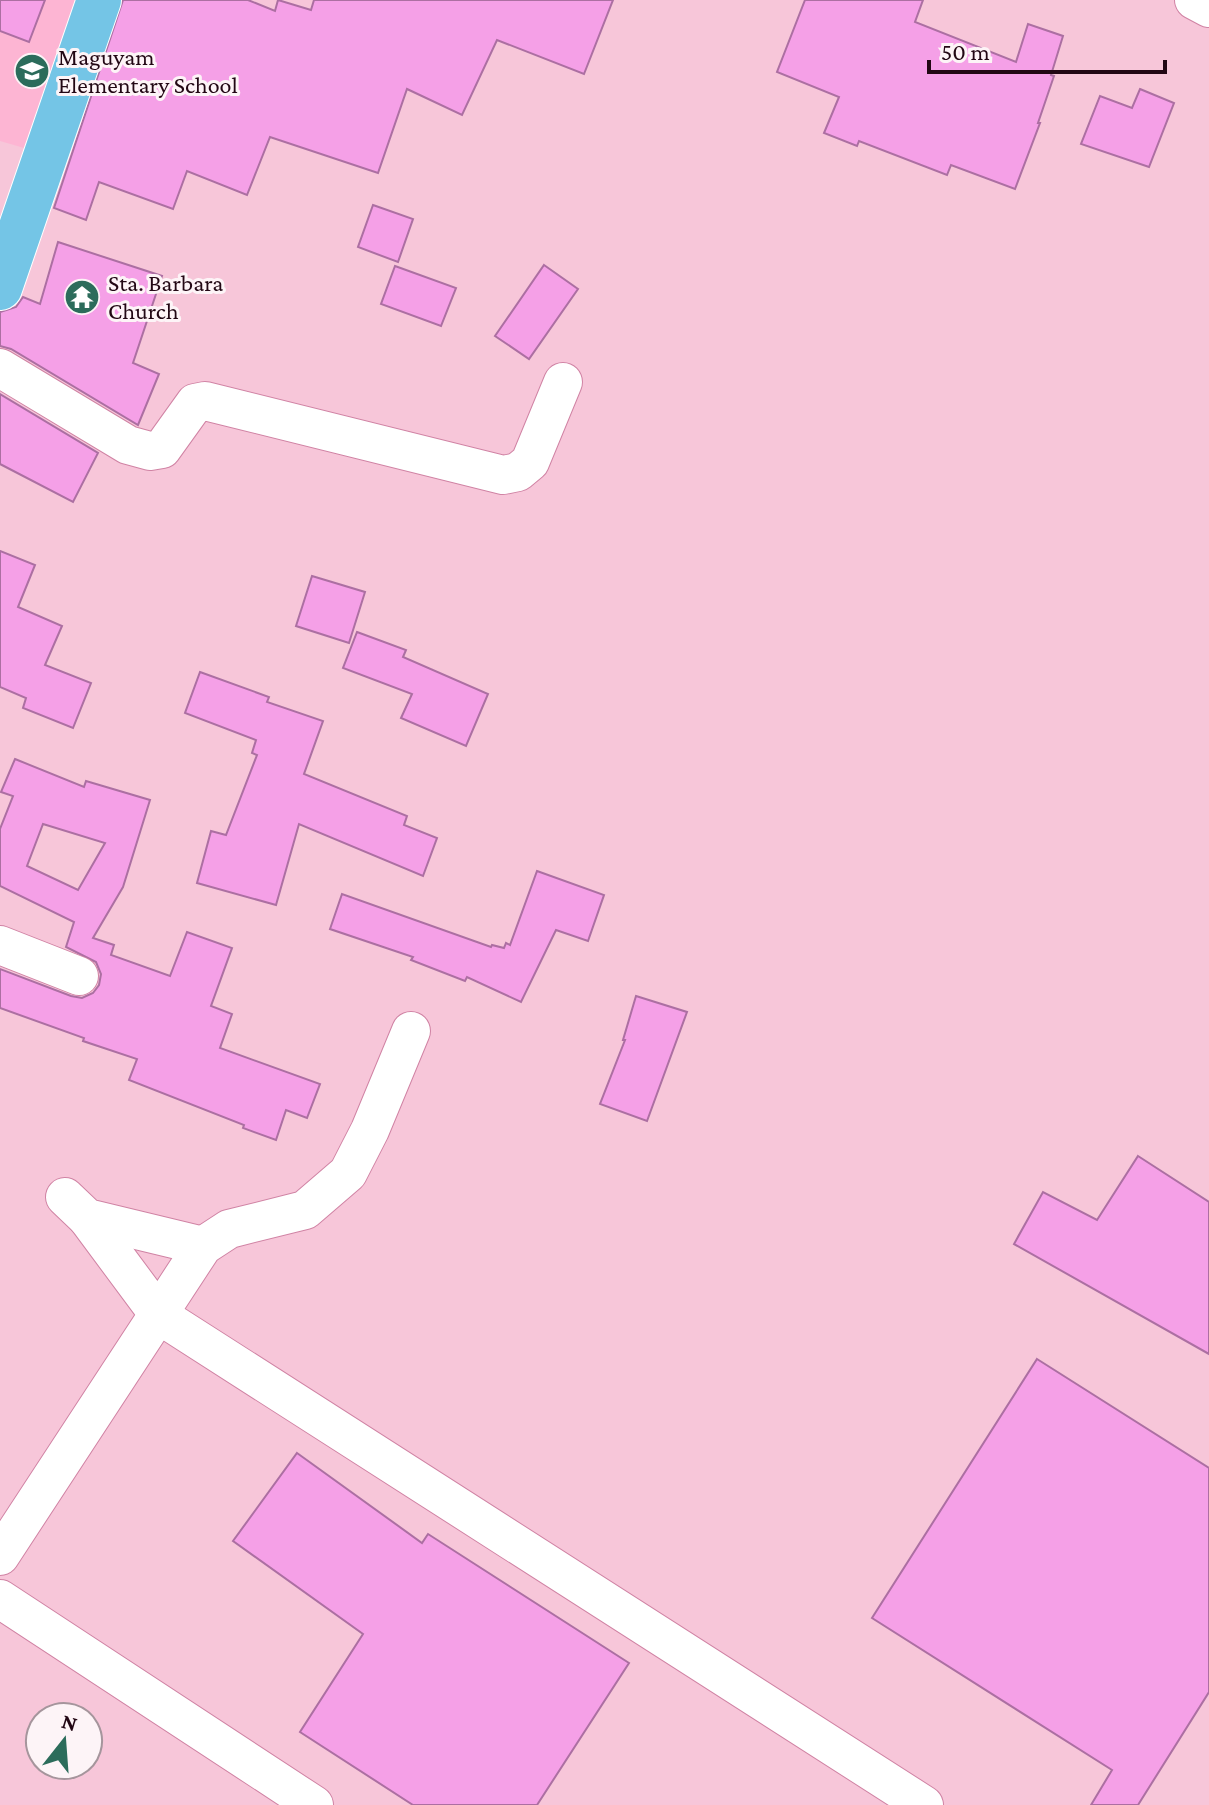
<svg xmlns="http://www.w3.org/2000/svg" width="1209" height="1805" viewBox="0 0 1209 1805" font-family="'Crimson Pro',serif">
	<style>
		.built { fill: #fdb5d3 }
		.building { fill: #f5a0e7; stroke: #ac6fa2; stroke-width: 2; fill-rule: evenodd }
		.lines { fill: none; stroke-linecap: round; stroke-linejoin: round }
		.minor-casing { stroke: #d083a4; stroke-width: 40 }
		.major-casing { stroke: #fff; stroke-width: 46 }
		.minor { stroke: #fff; stroke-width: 38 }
		.major { stroke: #74c5e6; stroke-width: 44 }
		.labels { text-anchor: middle; stroke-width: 6; stroke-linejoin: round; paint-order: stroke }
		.poi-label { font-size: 24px; fill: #220714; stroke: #fdf4f7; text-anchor: start }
	</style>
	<rect width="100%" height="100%" fill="#f7c6d9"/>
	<!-- built -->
	<path class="built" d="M0,0H88L38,152L0,141Z"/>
	<!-- building -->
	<g class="building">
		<path d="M0,0H45L29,42L0,31Z"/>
		<path d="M123,0H248L275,11L278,0L311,10L314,0H613L584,74L497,40L462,115L407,89L378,173L270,137L247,195L187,171L173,209L99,182L86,220L54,208Z"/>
		<path d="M805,0H923L915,22L1016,62L1028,24L1063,36L1051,75L1054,76L1038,123H1040L1015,189L951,165L947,175L859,141L857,146L824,133L839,97L777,72Z"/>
		<path d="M1140,89L1174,103L1149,167L1081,144L1100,96L1132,108Z"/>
		<path d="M373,205L413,219L398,262L358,247Z"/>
		<path d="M58,242L162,276L133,363L159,374L138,425L11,349L0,346V312L16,307L23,297L40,304Z"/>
		<path d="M544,265L578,289L529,359L495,336Z"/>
		<path d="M395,266L456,288L441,326L381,304Z"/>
		<path d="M0,394L98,453L73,502L0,464Z"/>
		<path d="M0,551L35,565L18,607L62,626L45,665L91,683L73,728L23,708L26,698L0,687Z"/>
		<path d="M312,576L365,592L349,643L296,626Z"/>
		<path d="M357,632L406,650L403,657L488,694L466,746L401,718L412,694L343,668Z"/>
		<path d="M200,672L269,697L267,702L323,721L304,774L407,816L404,825L437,838L423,876L299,824L276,905L197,883L211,831L226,835L257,755L252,753L256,740L185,713Z"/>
		<path d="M15,759L84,787L86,781L150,800L123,887L93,938L114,945L111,955L170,976L187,932L232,948L211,1006L232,1014L220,1048L320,1084L307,1118L286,1110L276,1140L243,1128L244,1125L129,1080L137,1059L83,1041L84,1038L0,1008V969L71,996L82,998L93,993L99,985L101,974L96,962L66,947L74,922L0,886V829L13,796L1,792ZM43,824L105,843L78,890L27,866Z"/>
		<path d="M537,871L604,895L588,941L556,930L521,1002L467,977L465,981L411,960L413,957L330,929L342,894L491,947L492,945L504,948L506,943L510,945Z"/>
		<path d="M636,996L687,1012L647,1121L600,1104L625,1040H623Z"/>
		<path d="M1138,1156L1209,1202V1354L1014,1244L1043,1192L1097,1220Z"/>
		<path d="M1037,1359L1209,1468V1692L1138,1805H1091L1112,1770L872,1618Z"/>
		<path d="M297,1453L422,1543L428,1534L629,1663L537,1805H413L300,1732L363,1634L233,1541Z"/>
	</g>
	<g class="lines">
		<defs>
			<g id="minor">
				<path d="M1194,0L1209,8"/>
				<path d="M0,368L128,445L150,451L162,449L195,403L205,401L503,475L518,472L530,462L563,382"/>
				<path d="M0,945L79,976"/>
				<path d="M65,1197L87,1218L203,1246"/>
				<path d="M87,1218L159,1315L924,1805"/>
				<path d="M0,1556L203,1246L229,1229L305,1210L348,1173L370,1130L411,1031"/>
				<path d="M0,1599L314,1805"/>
			</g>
			<path id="major" d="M0,288L99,0"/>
		</defs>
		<!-- minor casing -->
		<use href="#minor" class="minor-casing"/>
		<!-- major casing -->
		<use href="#major" class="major-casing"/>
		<!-- minor -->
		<use href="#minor" class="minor"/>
		<!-- major -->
		<use href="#major" class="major"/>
	</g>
	<!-- icons -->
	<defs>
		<symbol id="school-disc" viewBox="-11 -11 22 22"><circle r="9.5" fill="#2c6c5b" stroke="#fdf4f7"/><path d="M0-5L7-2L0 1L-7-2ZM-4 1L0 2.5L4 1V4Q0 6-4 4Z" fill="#fff"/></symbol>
		<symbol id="temple-disc" viewBox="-11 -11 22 22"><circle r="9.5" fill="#2c6c5b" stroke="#fdf4f7"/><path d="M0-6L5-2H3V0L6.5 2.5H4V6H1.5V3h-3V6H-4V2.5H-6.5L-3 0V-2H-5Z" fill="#fff"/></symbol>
	</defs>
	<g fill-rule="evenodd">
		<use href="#school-disc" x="12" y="51" width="40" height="40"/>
		<use href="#temple-disc" x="62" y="277" width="40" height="40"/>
	</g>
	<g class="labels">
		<!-- poi labels -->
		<g class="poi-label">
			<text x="58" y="65">Maguyam<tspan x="58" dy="28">Elementary School</tspan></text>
			<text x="108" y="291">Sta. Barbara<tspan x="108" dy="28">Church</tspan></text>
		</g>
	</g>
	<!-- north arrow -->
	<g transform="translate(64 1741) rotate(17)"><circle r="38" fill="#fdf4f7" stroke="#a5959c" stroke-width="2"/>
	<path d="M0-6L14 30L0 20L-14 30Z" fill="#2c6c5b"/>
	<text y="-12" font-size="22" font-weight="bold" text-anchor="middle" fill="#220714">N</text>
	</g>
	<!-- scale -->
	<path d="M929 60v12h236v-12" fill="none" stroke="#220714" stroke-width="4"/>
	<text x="941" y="60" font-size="24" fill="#220714" stroke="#fdf4f7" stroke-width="6" paint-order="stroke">50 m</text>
</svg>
